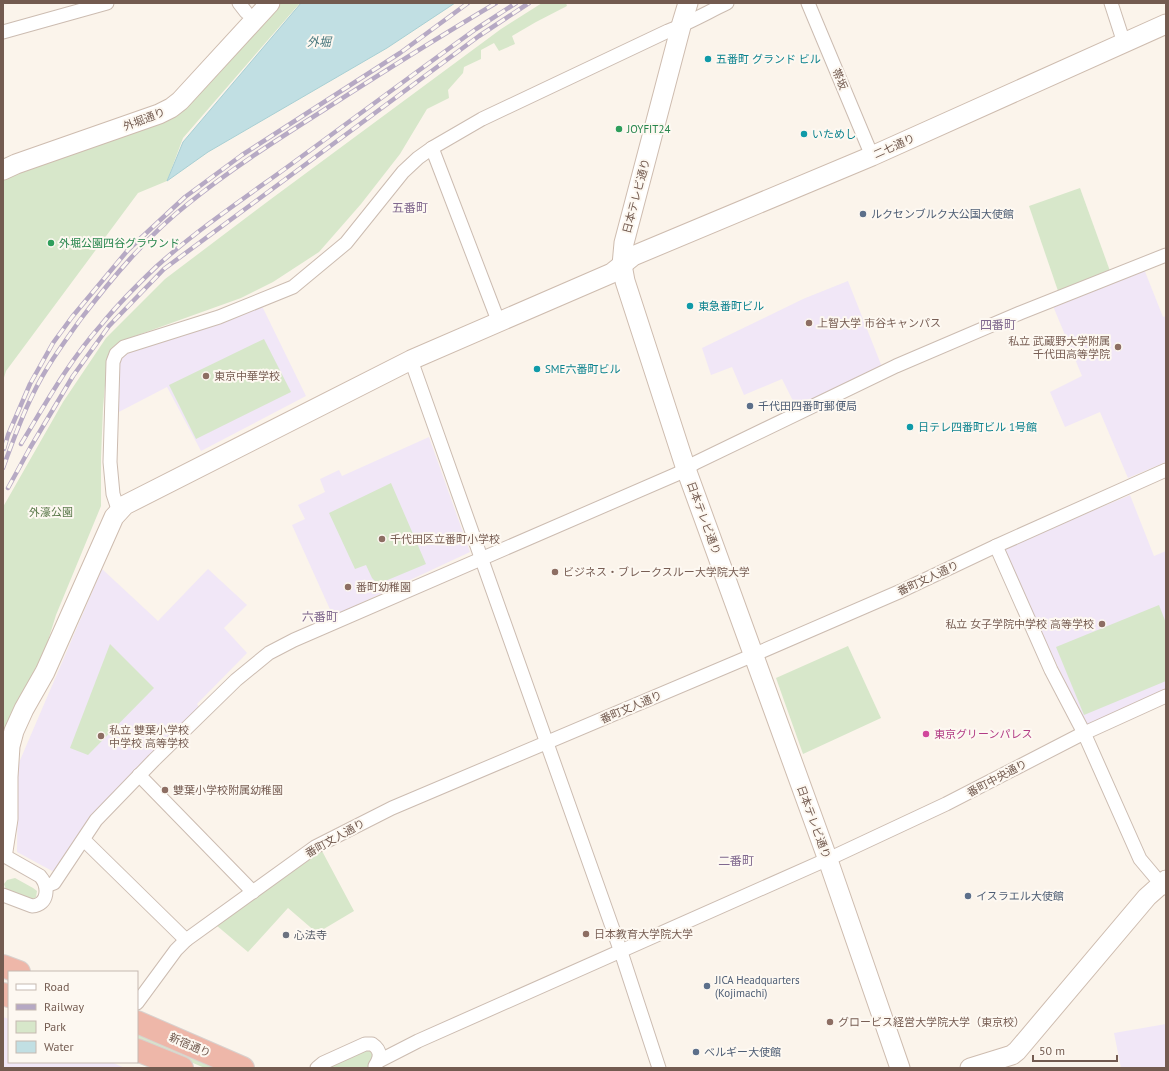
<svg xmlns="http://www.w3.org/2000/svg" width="1169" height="1071" viewBox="0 0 1169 1071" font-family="'PT Sans','Noto Sans JP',sans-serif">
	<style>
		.education { fill: #f1e7f7 }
		.green { fill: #d7e7ca }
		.water { fill: #c1dfe3; stroke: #a8cfd3 }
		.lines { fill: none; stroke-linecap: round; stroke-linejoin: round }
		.street-casing { stroke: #ccbcb1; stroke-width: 15 }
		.secondary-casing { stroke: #cebcaf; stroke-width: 21 }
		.highway-casing { stroke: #d8d1ce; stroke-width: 24 }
		.street { stroke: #fff; stroke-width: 13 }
		.secondary { stroke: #fff; stroke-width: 19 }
		.highway { stroke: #eeb7a9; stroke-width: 22 }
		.rail-casing { stroke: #b6a9c4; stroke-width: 4.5 }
		.rail { stroke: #fdf8f1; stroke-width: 3; stroke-dasharray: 9; stroke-linecap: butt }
		.culture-dot { fill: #0f9aa8; stroke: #fdf8f1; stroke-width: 1.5 }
		.leisure-dot { fill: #2e9e5b; stroke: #fdf8f1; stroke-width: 1.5 }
		.service-dot { fill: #5c6f8a; stroke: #fdf8f1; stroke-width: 1.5 }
		.education-dot { fill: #8d6e63; stroke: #fdf8f1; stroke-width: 1.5 }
		.hotel-dot { fill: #d1479c; stroke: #fdf8f1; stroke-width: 1.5 }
		.worship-dot { fill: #6b7280; stroke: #fdf8f1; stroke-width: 1.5 }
		.labels { text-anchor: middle; stroke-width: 4; stroke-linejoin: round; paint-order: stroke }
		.culture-label { font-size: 11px; fill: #0d838f; stroke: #fdf8f1; text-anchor: start }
		.street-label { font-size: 11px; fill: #735b50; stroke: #fdf8f1 }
		.leisure-label { font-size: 11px; fill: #27864d; stroke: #fdf8f1; text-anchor: start }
		.service-label { font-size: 11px; fill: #4e5e75; stroke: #fdf8f1; text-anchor: start }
		.education-label { font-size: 11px; fill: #785e54; stroke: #fdf8f1; text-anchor: start }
		.park-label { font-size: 11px; fill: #597849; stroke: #fdf8f1 }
		.hotel-label { font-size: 11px; fill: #b23c85; stroke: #fdf8f1; text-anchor: start }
		.worship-label { font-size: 11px; fill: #5b616d; stroke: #fdf8f1; text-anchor: start }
		.water-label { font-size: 12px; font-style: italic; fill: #48777d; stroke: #fdf8f1 }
		.neighbourhood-label { font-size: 12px; fill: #80688e; stroke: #fdf8f1 }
	</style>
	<rect width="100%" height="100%" fill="#fbf4eb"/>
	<!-- education -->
	<g class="education">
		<path d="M1144,269L1163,317L1166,316V462L1128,478L1100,412L1065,427L1050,392L1082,376L1053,306Z"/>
		<path d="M848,281L882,367L798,406L795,405L782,379L744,395L732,367L711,375L702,348L803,299Z"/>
		<path d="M261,304L306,396L201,451L167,387L115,414L116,365L121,353Z"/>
		<path d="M429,437L470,552L333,616L292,525L305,519L298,505L325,492L320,479L339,470L342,476Z"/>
		<path d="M1130,495L1154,556L1166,551V691L1088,727L1085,725L1004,551L1005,548Z"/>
		<path d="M102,569L158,621L208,569L247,605L224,628L247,653L197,704L199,707L54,872L17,852L18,765Z"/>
		<path d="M3,1017L9,1019V1062H111L125,1068H3Z"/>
		<path d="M1166,1024V1068H1121L1114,1033Z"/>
	</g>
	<!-- green -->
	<g class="green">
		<path d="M274,3H300L183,138L167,181L138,193L6,371L3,381V174L174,111Z"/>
		<path d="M542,3H566L567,6L536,22L512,36L515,44L499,51L494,43L481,50V59L464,67L463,73L448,90L449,98L427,109L400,154L361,204L319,252L273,282L241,298L124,340L114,346L109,357L106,374L103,408L101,458V506L56,615L42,660L3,735V507L63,402L106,338L165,279L271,199L501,29Z"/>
		<path d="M1080,188L1110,271L1058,291L1029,206Z"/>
		<path d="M264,339L291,392L196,439L169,385Z"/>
		<path d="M391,483L426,564L378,584L372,578L366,565L355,569L329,513Z"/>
		<path d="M1159,605L1166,623V681L1084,715L1056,647Z"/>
		<path d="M110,644L154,688L88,755L70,748Z"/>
		<path d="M848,646L881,718L803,754L776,678Z"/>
		<path d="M322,851L354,911L317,933L288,908L248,952L216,925Z"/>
		<path d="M15,878L33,888L37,891L36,897L32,900L6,890L4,884L7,880Z"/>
		<path d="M137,1033L220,1068H205L137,1040Z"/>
		<path d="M368,1050L374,1055L368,1068H326L356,1053Z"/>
	</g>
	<!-- water -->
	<path class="water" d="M301,3H455L387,48L208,152L167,181L183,142Z"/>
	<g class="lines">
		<defs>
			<g id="street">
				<path d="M239,3L246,12"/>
				<path d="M808,3L872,156"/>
				<path d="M1111,3L1124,43"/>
				<path d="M3,32L107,3"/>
				<path d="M432,148L499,323"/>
				<path d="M411,360L621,952L659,1068"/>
				<path d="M119,512L113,494L110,462L113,362L116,354L124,347L219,317L293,287L346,243L403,172L418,158L432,148L482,119L668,31C689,23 708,12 727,3"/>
				<path d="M996,546L1051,670L1084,733L1140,859L1156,878L1163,882L1166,888"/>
				<path d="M139,775L253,892"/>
				<path d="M82,842H86L186,940"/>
				<path d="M3,855L40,876C49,886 49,905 32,906L3,895"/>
				<path d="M46,886L54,883L96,820L154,760L236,680L269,653L294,640L677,474L695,463L896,366L1020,313L1166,255"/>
				<path d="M137,1003L176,950L186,940L315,847L392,808L744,659L901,591L996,546L1166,470"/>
				<path d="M379,1061L418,1041L837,855L946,804L1078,736L1166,696"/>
				<path d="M317,1068L323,1063L365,1044H372C381,1050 381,1057 375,1066"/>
			</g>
			<g id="secondary">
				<path d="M688,3L681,26L624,243L622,265L625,281L686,469L828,860L900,1068"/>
				<path d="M3,170L16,164L159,114L171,108L180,101L270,3"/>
				<path d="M3,851L8,819V777L10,746L14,731L24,709L45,672L114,517L125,505L411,360L612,273L633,256L872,156L1166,24"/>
				<path d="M970,1068L1012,1055L1017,1051L1147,897L1166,880"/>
			</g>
			<g id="highway">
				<path d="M3,966L19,972"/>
				<path d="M3,994L9,996"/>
				<path d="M137,1022L243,1068"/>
				<path d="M137,1050L182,1068"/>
			</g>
		</defs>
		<!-- street casing -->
		<use href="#street" class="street-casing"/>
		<!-- secondary casing -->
		<use href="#secondary" class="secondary-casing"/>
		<!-- highway casing -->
		<use href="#highway" class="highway-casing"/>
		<!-- street -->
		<use href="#street" class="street"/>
		<!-- secondary -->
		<use href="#secondary" class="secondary"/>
		<!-- highway -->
		<use href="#highway" class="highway"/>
		<defs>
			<g id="rail">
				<path d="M21,444C46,403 69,361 101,325C118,304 137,285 157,266C197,230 243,199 286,168C349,122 412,75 476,29L516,3"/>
				<path d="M4,449L8,435L30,384L53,343L72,317L128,250L185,197L242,155L400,53L468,3"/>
				<path d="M3,468C12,443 21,418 33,394C46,367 63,344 80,320C112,278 147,236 189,203C232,168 280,138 327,108C383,72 439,37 496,3"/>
				<path d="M8,488L30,448L73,376L109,326L164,269L479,36L529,3"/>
			</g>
		</defs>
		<!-- rail casing -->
		<use href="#rail" class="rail-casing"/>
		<!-- rail -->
		<use href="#rail" class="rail"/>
	</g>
	<!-- markers -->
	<g class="culture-dot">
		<circle cx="708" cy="59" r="4"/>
		<circle cx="804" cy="134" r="4"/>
		<circle cx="690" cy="306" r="4"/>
		<circle cx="537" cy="369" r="4"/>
		<circle cx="910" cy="427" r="4"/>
	</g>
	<g class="leisure-dot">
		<circle cx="619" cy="129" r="4"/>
		<circle cx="51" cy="243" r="4"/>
	</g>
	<g class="service-dot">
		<circle cx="863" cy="214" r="4"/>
		<circle cx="750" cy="406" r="4"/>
		<circle cx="968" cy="896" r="4"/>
		<circle cx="707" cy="986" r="4"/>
		<circle cx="696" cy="1052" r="4"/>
	</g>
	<g class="education-dot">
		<circle cx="809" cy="323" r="4"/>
		<circle cx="1118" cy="347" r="4"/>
		<circle cx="206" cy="376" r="4"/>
		<circle cx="382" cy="539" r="4"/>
		<circle cx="555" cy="572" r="4"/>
		<circle cx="348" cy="587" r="4"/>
		<circle cx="1102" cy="624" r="4"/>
		<circle cx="101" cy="736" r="4"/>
		<circle cx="165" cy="790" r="4"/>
		<circle cx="586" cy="934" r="4"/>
		<circle cx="830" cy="1022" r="4"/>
	</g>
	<circle class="hotel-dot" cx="926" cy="734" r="4"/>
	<circle class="worship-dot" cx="286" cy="935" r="4"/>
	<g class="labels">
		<!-- culture labels -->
		<g class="culture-label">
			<text x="716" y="63">五番町 グランド ビル</text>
			<text x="812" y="138">いためし</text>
			<text x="698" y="310">東急番町ビル</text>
			<text x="545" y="373">SME六番町ビル</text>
			<text x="918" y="431">日テレ四番町ビル 1号館</text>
		</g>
		<!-- street labels -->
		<g class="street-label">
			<text transform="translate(840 79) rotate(67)" y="4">帯坂</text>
			<text transform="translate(144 119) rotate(-21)" y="4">外堀通り</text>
			<text transform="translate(894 146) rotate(-24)" y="4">二七通り</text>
			<text transform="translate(636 196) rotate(-75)" y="4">日本テレビ通り</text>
			<text transform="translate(704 518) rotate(70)" y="4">日本テレビ通り</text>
			<text transform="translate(928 578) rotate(-25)" y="4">番町文人通り</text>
			<text transform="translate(631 707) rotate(-23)" y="4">番町文人通り</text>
			<text transform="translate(997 778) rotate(-28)" y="4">番町中央通り</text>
			<text transform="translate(814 822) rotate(70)" y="4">日本テレビ通り</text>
			<text transform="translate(335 838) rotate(-29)" y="4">番町文人通り</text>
			<text transform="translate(190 1045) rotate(23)" y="4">新宿通り</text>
		</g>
		<!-- leisure labels -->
		<g class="leisure-label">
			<text x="627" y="133">JOYFIT24</text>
			<text x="59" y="247">外堀公園四谷グラウンド</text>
		</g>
		<!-- service labels -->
		<g class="service-label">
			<text x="871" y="218">ルクセンブルク大公国大使館</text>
			<text x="758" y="410">千代田四番町郵便局</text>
			<text x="976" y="900">イスラエル大使館</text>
			<text x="715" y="984">JICA Headquarters<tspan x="715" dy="13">(Kojimachi)</tspan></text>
			<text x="704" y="1056">ベルギー大使館</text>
		</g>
		<!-- education labels -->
		<g class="education-label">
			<text x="817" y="327">上智大学 市谷キャンパス</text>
			<text x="1110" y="345" text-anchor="end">私立 武蔵野大学附属<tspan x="1110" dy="13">千代田高等学院</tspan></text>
			<text x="214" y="380">東京中華学校</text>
			<text x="390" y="543">千代田区立番町小学校</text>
			<text x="563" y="576">ビジネス・ブレークスルー大学院大学</text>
			<text x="356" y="591">番町幼稚園</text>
			<text x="1094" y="628" text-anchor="end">私立 女子学院中学校 高等学校</text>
			<text x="109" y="734">私立 雙葉小学校<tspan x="109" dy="13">中学校 高等学校</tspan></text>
			<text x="173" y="794">雙葉小学校附属幼稚園</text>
			<text x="594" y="938">日本教育大学院大学</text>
			<text x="838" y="1026">グロービス経営大学院大学（東京校）</text>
		</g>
		<!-- park labels -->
		<g class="park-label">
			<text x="51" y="516">外濠公園</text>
		</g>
		<!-- hotel labels -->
		<g class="hotel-label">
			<text x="934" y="738">東京グリーンパレス</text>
		</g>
		<!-- worship labels -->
		<g class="worship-label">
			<text x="294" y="939">心法寺</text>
		</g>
		<!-- water labels -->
		<g class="water-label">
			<text x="319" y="46">外堀</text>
		</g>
		<!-- neighbourhood labels -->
		<g class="neighbourhood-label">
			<text x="410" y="212">五番町</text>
			<text x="998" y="329">四番町</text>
			<text x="320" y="621">六番町</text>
			<text x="736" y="865">二番町</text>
		</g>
	</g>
	<!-- border -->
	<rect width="1169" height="1071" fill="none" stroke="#735b50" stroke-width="8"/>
	<!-- legend -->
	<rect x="8" y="971" width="130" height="92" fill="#fdf8f1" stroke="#c6b9b1"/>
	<rect x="16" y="984" width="20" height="6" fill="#ffffff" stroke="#c6b9b1"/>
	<text x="44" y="991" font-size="12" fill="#735b50">Road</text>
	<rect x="16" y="1004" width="20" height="6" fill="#b6a9c4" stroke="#c6b9b1"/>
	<text x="44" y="1011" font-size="12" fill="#735b50">Railway</text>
	<rect x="16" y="1021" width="20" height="12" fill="#d7e7ca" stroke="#c6b9b1"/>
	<text x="44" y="1031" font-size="12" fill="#735b50">Park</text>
	<rect x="16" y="1041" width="20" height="12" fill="#c1dfe3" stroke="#c6b9b1"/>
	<text x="44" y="1051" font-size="12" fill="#735b50">Water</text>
	<!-- scale -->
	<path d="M1033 1055v6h84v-6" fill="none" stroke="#735b50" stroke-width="2"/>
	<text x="1039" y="1055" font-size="12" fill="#735b50" stroke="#fdf8f1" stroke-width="3" paint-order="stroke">50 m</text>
</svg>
